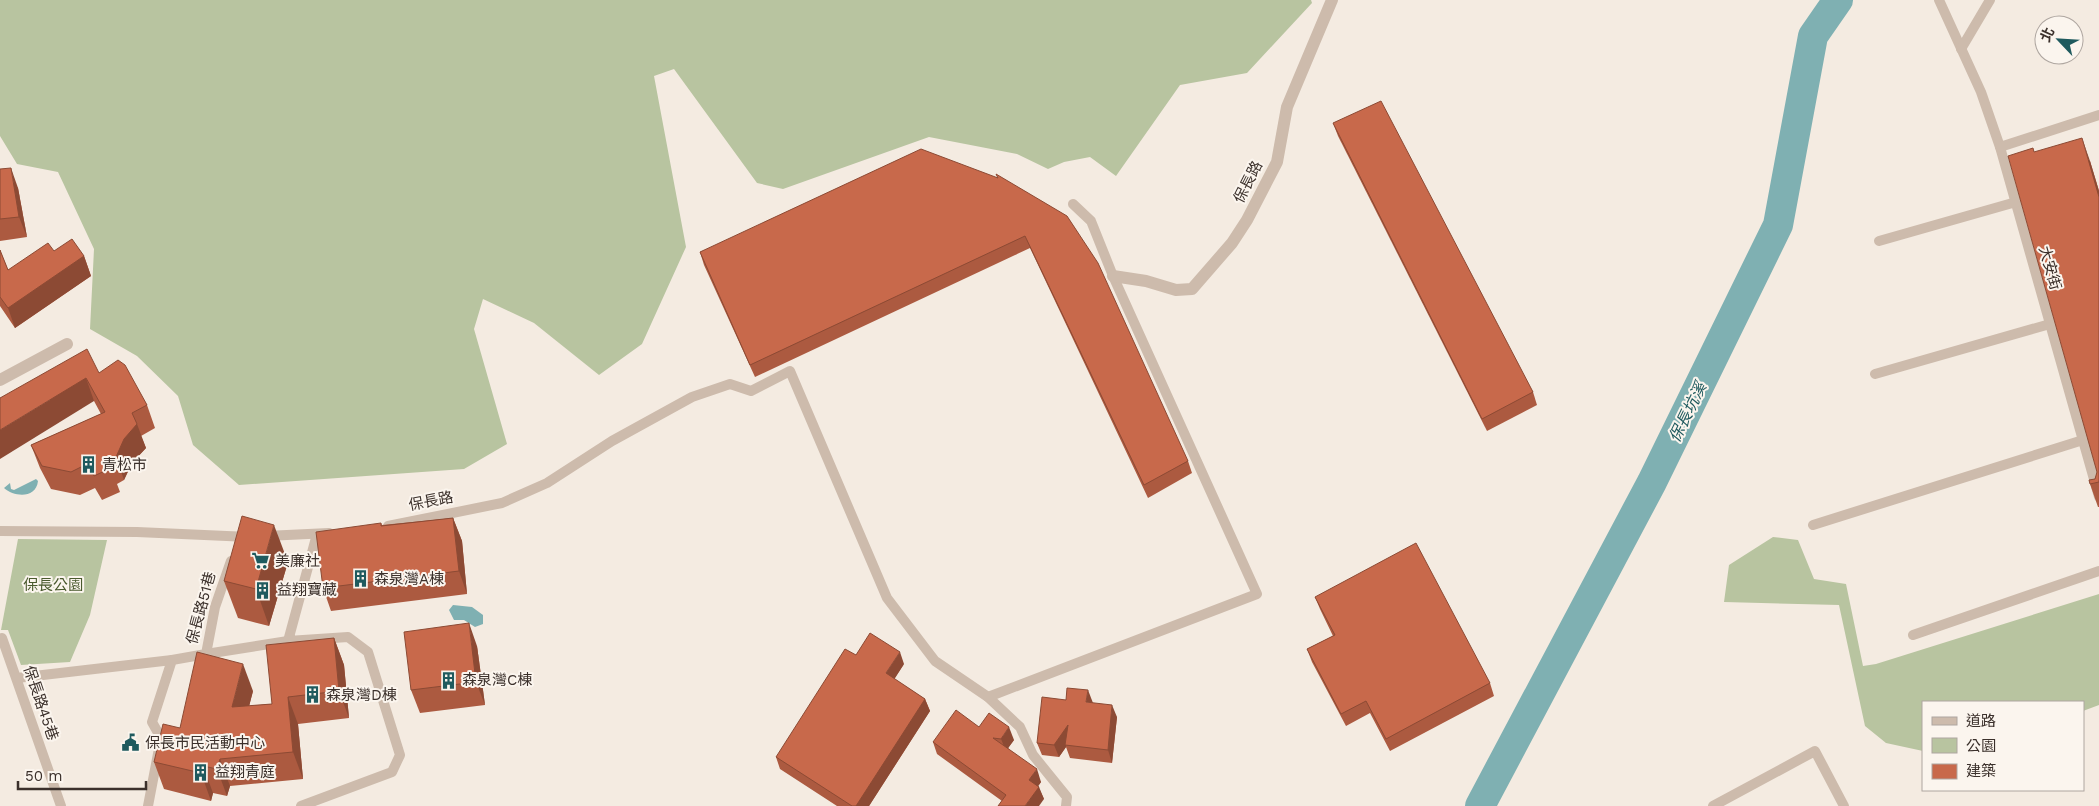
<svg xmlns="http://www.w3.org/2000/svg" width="2099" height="806" viewBox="0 0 2099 806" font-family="'Work Sans','Noto Sans TC',sans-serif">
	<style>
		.green { fill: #b8c4a0 }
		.water { fill: #7fb0b2 }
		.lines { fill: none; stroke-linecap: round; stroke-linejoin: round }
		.river { stroke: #7fb0b2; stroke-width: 30 }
		.service { stroke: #cdbbac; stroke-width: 10 }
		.minor { stroke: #cdbbac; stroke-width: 12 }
		.wall { fill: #ac5a40 }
		.shaded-wall { fill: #8c4a34 }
		.building { fill: #c8694b; stroke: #8c4a34 }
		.labels { text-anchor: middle; stroke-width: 4; stroke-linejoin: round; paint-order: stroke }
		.street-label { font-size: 15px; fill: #3b302b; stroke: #fbf5ee }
		.poi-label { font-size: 15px; fill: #3b302b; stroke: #fbf5ee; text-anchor: start }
		.park-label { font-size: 15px; fill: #4a5a2e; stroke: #fbf5ee }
		.water-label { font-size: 16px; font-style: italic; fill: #1f5a5e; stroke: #fbf5ee }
	</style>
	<rect width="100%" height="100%" fill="#f4ebe1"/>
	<!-- green -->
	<g class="green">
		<path d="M0,0H1311L1312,3L1247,73L1180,85L1116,176L1090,157L1064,162L1048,169L1017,154L929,137L783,189L757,183L674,69L654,76L686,247L642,344L599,375L534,323L483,299L474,329L507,444L464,469L239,485L193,445L178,396L137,356L90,329L94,249L58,172L17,164L0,136Z"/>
		<path d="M1773,537L1798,540L1814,579L1846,584L1863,666L1876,664L2099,594V705L2083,711V702H1923V751L1886,743L1865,726L1839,605L1724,602L1729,565Z"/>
		<path d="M18,539L107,540L90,615L70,662L21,665L8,630H1Z"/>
	</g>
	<!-- water -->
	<g class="water">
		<path d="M36,479L38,481C36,499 14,497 4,488L10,483L11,489L14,490Z"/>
		<path d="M453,605L472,607L483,615V624L475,627L464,620H454L449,610Z"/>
	</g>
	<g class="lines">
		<!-- river -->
		<path class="river" d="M1480,806L1652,482L1778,225L1813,36L1838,0"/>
		<!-- service -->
		<g class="service">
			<path d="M1939,0L1981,92L2000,147L2099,497"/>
			<path d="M1961,49L1990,0"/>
			<path d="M2000,147L2099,115"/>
			<path d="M1879,241L2016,202"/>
			<path d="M1875,374L2050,324"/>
			<path d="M1813,525L2083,440"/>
			<path d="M388,526L502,503L547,483L612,441L692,397L730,384L751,391L790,371L887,598L935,661L988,697L1020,727L1033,755L1067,797L1066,806"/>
			<path d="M0,531L137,532L249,537"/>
			<path d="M266,536L329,533"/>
			<path d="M1913,635L2099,571"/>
			<path d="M2,638L61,806"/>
			<path d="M206,654L288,641"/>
			<path d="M17,678L172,660"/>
			<path d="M988,697L1257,594L1113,276L1091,221L1073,204"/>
			<path d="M148,806L161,738L152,722L172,660L206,654L215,607L231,561"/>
			<path d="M301,806L392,772L400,755L368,652L348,637L288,641L317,534"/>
			<path d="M1713,806L1815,751L1844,806"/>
		</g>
		<!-- minor -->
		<g class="minor">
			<path d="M1113,276L1146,281L1176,290L1192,289L1232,243L1247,220L1277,162L1287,107L1332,0"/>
			<path d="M0,380L67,344"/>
		</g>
	</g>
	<!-- wall -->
	<g class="wall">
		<path d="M1333,123L1533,392L1537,405L1487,431L1338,136Z"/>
		<path d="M2034,152L2090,161L2099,191V507H2098L2090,484L2095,479L2097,472Z"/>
		<path d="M0,169L18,188L27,237L0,241Z"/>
		<path d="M996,174L1188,461L1192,473L1148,498L1030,248L755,377L704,265L700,252L998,178Z"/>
		<path d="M0,250L8,270L54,251L84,256L91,276L15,328L0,306Z"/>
		<path d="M99,373L147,405L155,428L141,436L146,448L132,463L124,480L117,484L120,492L102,500L95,488L80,495L51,489L40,468L31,445L101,414L94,401L0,398Z"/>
		<path d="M453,518L462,541L467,594L331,611L323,588L381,523L382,525Z"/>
		<path d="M288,562L269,626L238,618L224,581Z"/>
		<path d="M1315,597L1490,683L1494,696L1390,751L1370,713L1346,726L1312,662L1307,649L1333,636L1320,609Z"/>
		<path d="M334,638L344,665L349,718L298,724L303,779L230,786L227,796L213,793L211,801L164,789L154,762L180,728L253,691L249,706L272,704Z"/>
		<path d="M477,646L485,705L420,713L411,690Z"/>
		<path d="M904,664L894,679L925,699L930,711L869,806H837L780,769L776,757Z"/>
		<path d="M1093,703L1117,717L1112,763L1070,758L1066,747L1059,757L1042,755L1037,743Z"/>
		<path d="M979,727L1014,740L1008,748L1041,782L1038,786L1044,799L1002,801L937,754L933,742Z"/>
	</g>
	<!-- shaded-wall -->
	<g class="shaded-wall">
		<path d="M2082,138L2090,161L2099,191V197Z"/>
		<path d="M11,168L18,188L27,237L19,217Z"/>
		<path d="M84,256L91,276L15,328L8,308Z"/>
		<path d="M86,378L94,401L0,459V430Z"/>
		<path d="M137,424L146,448L132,463L124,480L116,457L124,439Z"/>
		<path d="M453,518L462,541L467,594L459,571Z"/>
		<path d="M274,525L288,562L269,626L256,589Z"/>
		<path d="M469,623L477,646L485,705L476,682Z"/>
		<path d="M334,638L344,665L349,718L339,691Z"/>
		<path d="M900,652L904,664L890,686L886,673Z"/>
		<path d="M243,664L253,691L242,734L232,707Z"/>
		<path d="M1088,690L1093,703L1086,702Z"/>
		<path d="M288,697L298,724L303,779L293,752Z"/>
		<path d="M925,699L930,711L869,806H856Z"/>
		<path d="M1112,705L1117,717L1112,763L1108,750Z"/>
		<path d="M1068,725L1066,747L1059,757L1054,745Z"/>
		<path d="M1009,727L1014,740L1006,751L1001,739Z"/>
		<path d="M220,759L230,786L227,796L217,769Z"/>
		<path d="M203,766L213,793L211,801L201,773Z"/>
		<path d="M1037,769L1041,782L1034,792L1029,780Z"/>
		<path d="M1039,787L1044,799L1039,806H1025Z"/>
	</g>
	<!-- building -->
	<g class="building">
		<path d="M1381,101L1533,392L1482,419L1333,123Z"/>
		<path d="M2082,138L2099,197V482L2090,484L2089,480L2095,479L2097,472L2008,156L2033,148L2034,152Z"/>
		<path d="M921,149L998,178L996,174L1067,216L1098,263L1188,461L1144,485L1025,236L750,365L700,252Z"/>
		<path d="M11,168L19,217L0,219V169Z"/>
		<path d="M72,239L84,256L8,308L0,297V250L8,270L48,243L54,251Z"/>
		<path d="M87,349L99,373L118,360L125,365L147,405L132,413L137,424L124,439L116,457L108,461L111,468L94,476L87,464L71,472L42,466L31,445L105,412L86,378L0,430V398Z"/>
		<path d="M242,516L274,525L256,589L224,581Z"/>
		<path d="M453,518L459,571L323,588L316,532L381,523V526Z"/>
		<path d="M1416,543L1490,683L1386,739L1366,701L1341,714L1307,649L1335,635L1315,597Z"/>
		<path d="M469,623L476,682L411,690L404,632Z"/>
		<path d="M870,633L900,652L886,673L925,699L856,806H852L776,757L845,649L856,655Z"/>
		<path d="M334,638L339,691L288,697L293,752L220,759L217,769L203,766L201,773L154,762L163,724L180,728L197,652L243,664L232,707L272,704L266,645Z"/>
		<path d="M1067,688L1088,690L1086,702L1112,705L1108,750L1065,745L1068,725L1054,745L1037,743L1042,697L1066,700Z"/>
		<path d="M956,710L979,727L989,713L1009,727L1001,739L993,738L1037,769L1029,780L1039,787L1025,806H998L1006,795L933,742Z"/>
	</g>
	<!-- icons -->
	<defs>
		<symbol id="building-bare" viewBox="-9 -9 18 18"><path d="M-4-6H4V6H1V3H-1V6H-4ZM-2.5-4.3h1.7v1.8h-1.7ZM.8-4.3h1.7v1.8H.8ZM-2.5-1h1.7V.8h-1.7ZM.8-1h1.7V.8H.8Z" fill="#1f5a5e" stroke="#fbf5ee" stroke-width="2.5" paint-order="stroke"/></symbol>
		<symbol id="supermarket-bare" viewBox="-9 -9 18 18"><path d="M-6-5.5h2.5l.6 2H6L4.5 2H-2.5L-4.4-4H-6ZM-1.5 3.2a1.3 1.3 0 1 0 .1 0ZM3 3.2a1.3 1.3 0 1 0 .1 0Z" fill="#1f5a5e" stroke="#fbf5ee" stroke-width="2.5" paint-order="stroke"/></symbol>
		<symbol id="civic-bare" viewBox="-9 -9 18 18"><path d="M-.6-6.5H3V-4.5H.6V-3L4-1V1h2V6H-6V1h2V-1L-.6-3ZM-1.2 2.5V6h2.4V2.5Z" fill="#1f5a5e" stroke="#fbf5ee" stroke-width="2.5" paint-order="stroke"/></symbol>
	</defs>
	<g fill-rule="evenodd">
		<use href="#building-bare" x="76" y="452" width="25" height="25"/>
		<use href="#supermarket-bare" x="248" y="548" width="25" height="25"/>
		<use href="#building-bare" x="348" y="566" width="25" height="25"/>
		<use href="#building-bare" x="250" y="578" width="25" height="25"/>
		<use href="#building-bare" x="436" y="668" width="25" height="25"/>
		<use href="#building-bare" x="300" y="682" width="25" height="25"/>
		<use href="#civic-bare" x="118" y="730" width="25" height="25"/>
		<use href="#building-bare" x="188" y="760" width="25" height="25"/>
	</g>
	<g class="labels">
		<!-- street labels -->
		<g class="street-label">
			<text transform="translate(1248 182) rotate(-63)" y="5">保長路</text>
			<text transform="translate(2050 268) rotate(74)" y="5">大安街</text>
			<text transform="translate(431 501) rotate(-11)" y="5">保長路</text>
			<text transform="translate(201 608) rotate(-75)" y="5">保長路51巷</text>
			<text transform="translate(41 703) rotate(71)" y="5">保長路45巷</text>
		</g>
		<!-- poi labels -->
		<g class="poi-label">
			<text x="102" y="470">青松市</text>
			<text x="275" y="566">美廉社</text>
			<text x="374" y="584">森泉灣A棟</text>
			<text x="277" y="595">益翔寶藏</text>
			<text x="462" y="685">森泉灣C棟</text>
			<text x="326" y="700">森泉灣D棟</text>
			<text x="145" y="748">保長市民活動中心</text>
			<text x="215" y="777">益翔青庭</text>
		</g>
		<!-- park labels -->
		<g class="park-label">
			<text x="53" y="590">保長公園</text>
		</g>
		<!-- water labels -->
		<g class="water-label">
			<text transform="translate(1687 412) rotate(-64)" y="6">保長坑溪</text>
		</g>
	</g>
	<!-- legend -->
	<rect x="1922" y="701" width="162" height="90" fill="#fbf5ee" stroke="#aea6a0"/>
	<rect x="1932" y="717" width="25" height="8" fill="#cdbbac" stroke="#aea6a0"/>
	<text x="1966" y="726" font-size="15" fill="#3b302b">道路</text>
	<rect x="1932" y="738" width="25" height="15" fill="#b8c4a0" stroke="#aea6a0"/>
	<text x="1966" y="751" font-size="15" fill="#3b302b">公園</text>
	<rect x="1932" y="764" width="25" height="15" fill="#c8694b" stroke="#aea6a0"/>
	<text x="1966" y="776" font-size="15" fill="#3b302b">建築</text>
	<!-- north arrow -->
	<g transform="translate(2059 40) rotate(295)"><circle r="24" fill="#fbf5ee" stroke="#aea6a0"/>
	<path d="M0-4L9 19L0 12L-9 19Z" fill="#1f5a5e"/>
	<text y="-8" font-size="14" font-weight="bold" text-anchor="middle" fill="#3b302b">北</text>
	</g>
	<!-- scale -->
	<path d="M18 781v8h128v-8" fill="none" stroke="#3b302b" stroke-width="2.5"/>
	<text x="25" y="781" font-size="15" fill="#3b302b" stroke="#fbf5ee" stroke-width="4" paint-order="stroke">50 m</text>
</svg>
